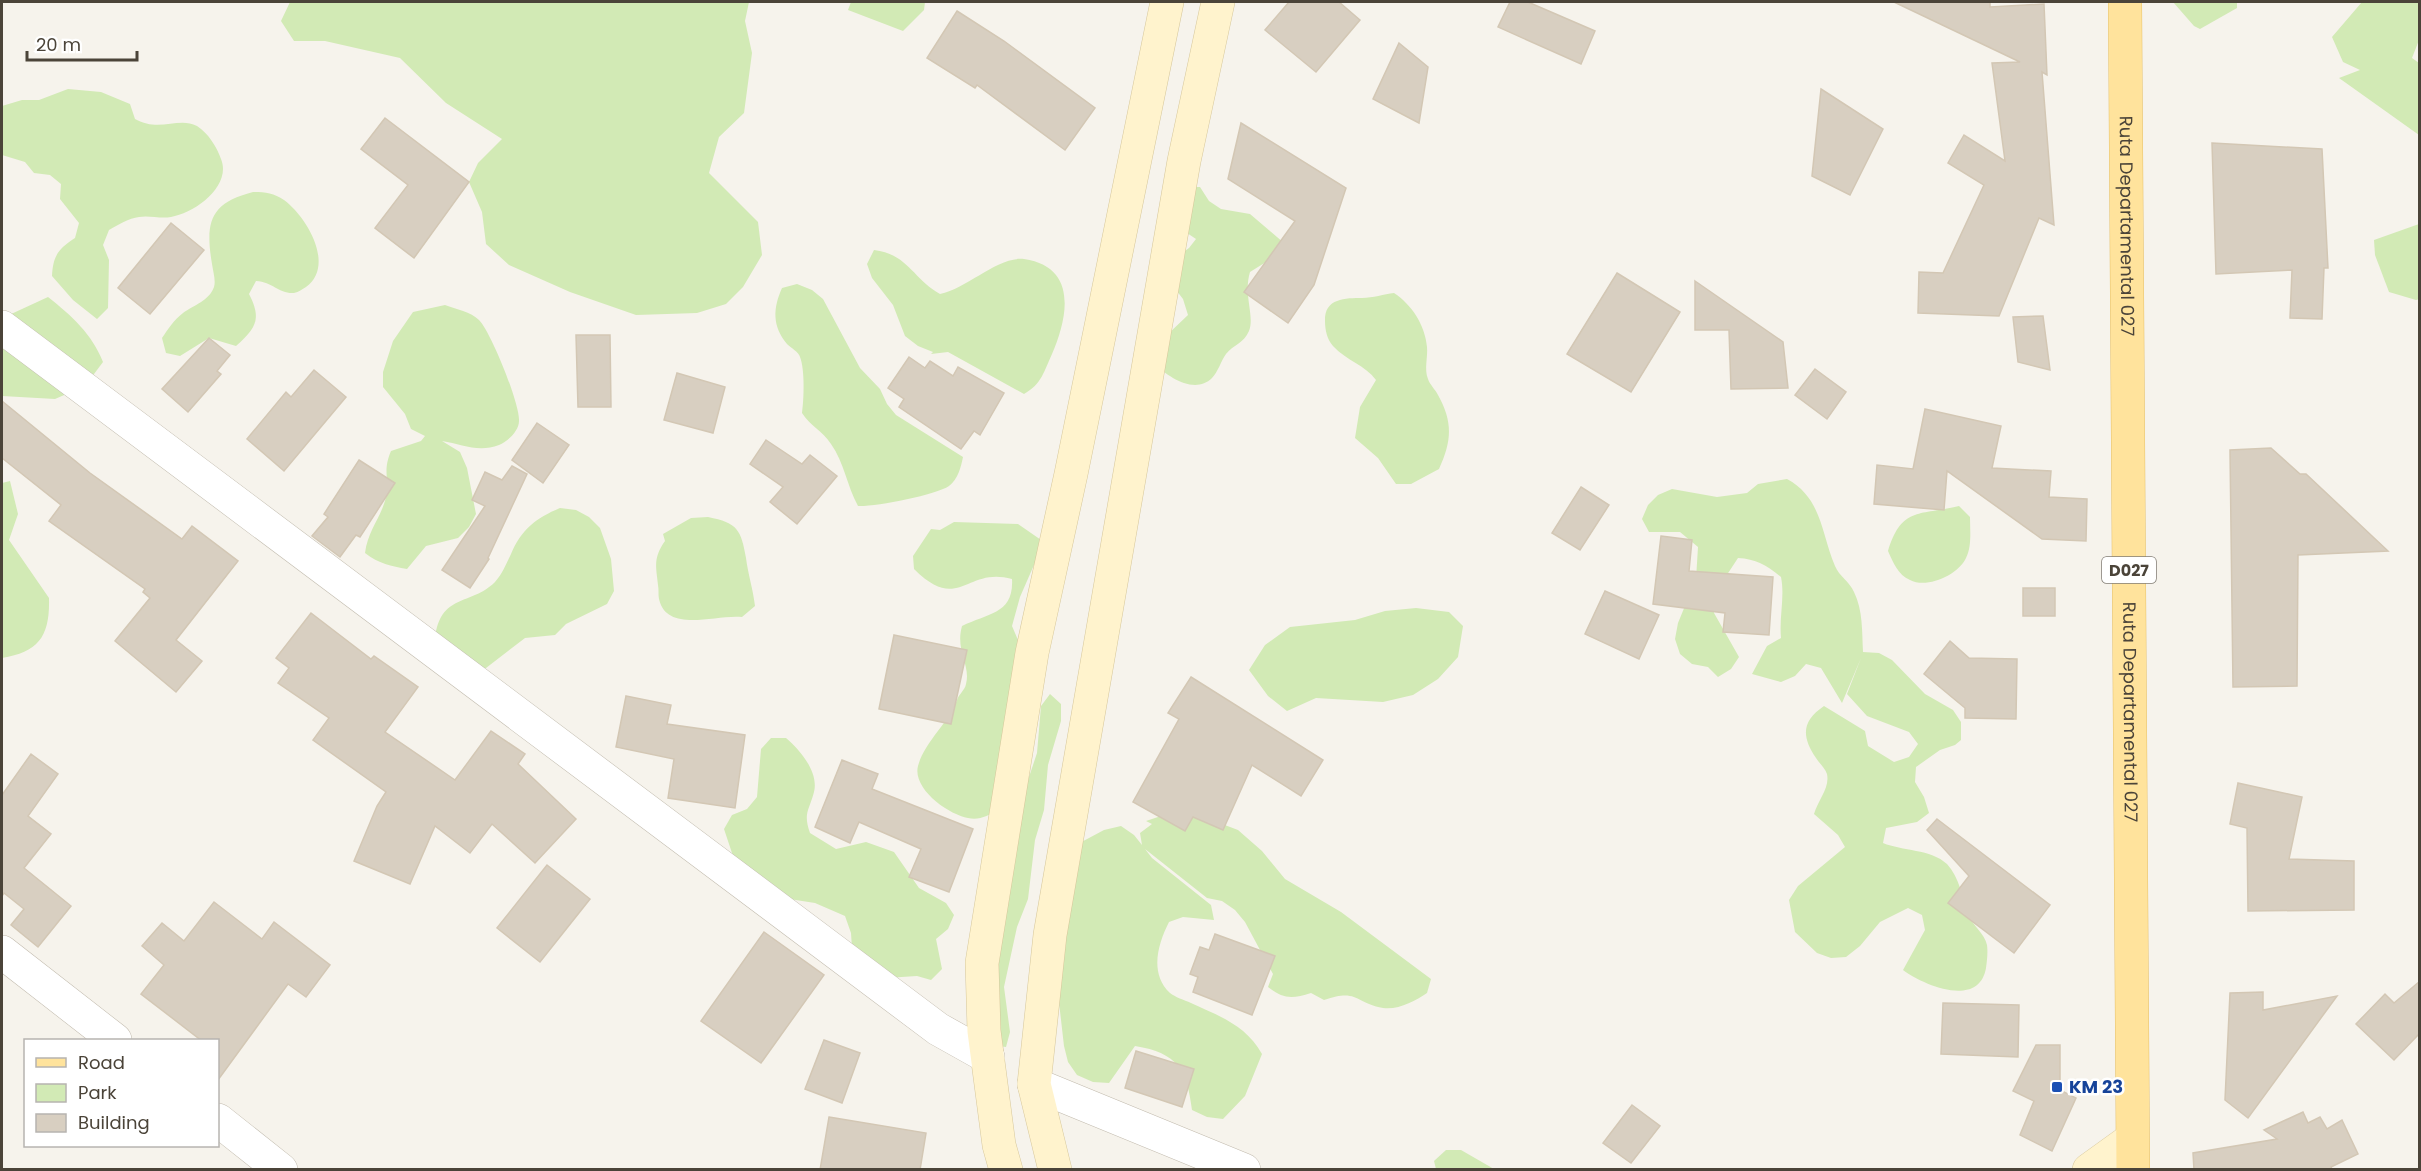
<svg xmlns="http://www.w3.org/2000/svg" width="2421" height="1171" viewBox="0 0 2421 1171" font-family="Poppins,sans-serif">
	<style>
		.green { fill: #d2eab5 }
		.building { fill: #d8cfc1; stroke: #d3c7b4; stroke-width: 1.5 }
		.lines { fill: none; stroke-linecap: round; stroke-linejoin: round }
		.street-casing { stroke: #c2bbae; stroke-width: 34 }
		.secondary-casing { stroke: #d6c79b; stroke-width: 34 }
		.primary-casing { stroke: #e6c16a; stroke-width: 34 }
		.street { stroke: #fff; stroke-width: 33 }
		.secondary { stroke: #fff3cd; stroke-width: 33 }
		.primary { stroke: #ffe39c; stroke-width: 33 }
		.transit-dot { fill: #1a4fb4; stroke: #fff; stroke-width: 2 }
		.labels { text-anchor: middle; stroke-width: 5; stroke-linejoin: round; paint-order: stroke }
		.shield { fill: #fff; stroke: #817c74; stroke-width: 1.5 }
		.shield-label { font-size: 16px; font-weight: bold; fill: #4b4439 }
		.street-label { font-size: 18px; fill: #4b4439; stroke: #fff }
		.transit-label { font-size: 18px; font-weight: bold; fill: #164399; stroke: #fff; text-anchor: start }
	</style>
	<rect width="100%" height="100%" fill="#f6f3ec"/>
	<!-- green -->
	<g class="green">
		<path d="M290,2H749L745,21L752,53L744,113L719,137L709,173L758,222L762,255L743,287L726,304L697,313L667,314L636,315L570,292L509,265L486,244L482,212L469,182L478,163L502,139L446,103L400,58L325,41H294L281,21Z"/>
		<path d="M851,2H925L924,10L903,31L848,10Z"/>
		<path d="M2173,2H2237V8L2200,29L2194,26Z"/>
		<path d="M2362,2H2419V40L2412,58L2419,63V135L2339,78L2360,70L2343,62L2332,37Z"/>
		<path d="M68,89L101,92L130,104L135,119C160,133 178,116 197,126C208,133 217,147 221,159C232,186 195,213 171,217C160,219 149,215 139,217C129,218 118,225 109,230L103,245L109,260L108,308L97,319L73,300L52,276C53,256 58,249 75,238L79,223L60,199L61,184L50,175L34,173L25,162L2,155V106L22,100H39Z"/>
		<path d="M1186,187H1200L1209,201L1221,209L1250,214L1284,243L1277,255L1250,272C1243,295 1255,316 1249,331C1244,343 1233,345 1226,354C1221,361 1218,372 1212,378C1195,395 1168,377 1155,364L1167,335L1188,315L1183,299L1173,286L1176,257L1189,248L1196,239L1184,231Z"/>
		<path d="M253,192C265,192 274,193 284,200C306,216 336,265 306,287C302,289 299,292 294,293C279,294 273,282 256,281L249,294C262,319 256,328 236,346L209,338L180,356L166,353L162,338C168,329 174,320 183,313C194,305 209,301 214,287C216,281 213,271 212,264C205,222 210,203 253,192Z"/>
		<path d="M2419,224L2420,299L2416,300L2389,292L2375,255L2374,240Z"/>
		<path d="M874,250C908,254 913,279 940,294C968,288 998,256 1024,259C1078,267 1068,317 1052,354C1044,371 1042,384 1024,394L948,352L931,354L933,352L918,346L905,336L893,305L872,278L867,264Z"/>
		<path d="M797,284L812,290L823,299L860,368L880,389L887,404L896,415L963,457C961,467 958,479 949,486C936,495 874,507 858,506C847,486 844,462 831,444C822,430 811,427 802,413C804,399 805,370 800,357C799,352 791,348 787,344C772,326 773,308 782,288Z"/>
		<path d="M1394,293C1412,305 1425,325 1427,347C1428,357 1424,369 1428,379C1430,385 1435,389 1438,395C1453,422 1452,441 1439,469L1411,484H1396L1378,458L1355,438L1360,407L1376,380C1365,365 1347,361 1333,346C1327,339 1325,330 1325,321C1324,298 1346,298 1362,298C1373,298 1384,294 1394,293Z"/>
		<path d="M48,297C72,316 92,334 103,362L85,386L55,399L2,396V310L9,315Z"/>
		<path d="M445,305C456,309 471,312 479,320C491,332 520,404 519,421C519,431 508,441 499,445C478,453 462,444 442,441L460,452L467,468L476,514L469,527L458,538L426,546L407,569C391,566 379,564 365,553C368,530 381,518 386,497C390,479 382,472 391,451L421,441L425,436L411,429L405,414L383,387V372L393,341L413,312Z"/>
		<path d="M1787,479C1822,498 1821,533 1835,566C1839,576 1850,582 1854,592C1863,610 1862,632 1863,652L1879,653L1892,660L1925,694L1953,710L1961,722V740L1955,745L1940,750L1916,767L1915,782L1924,797L1929,813L1917,822L1886,828L1883,843C1902,851 1931,849 1947,864C1959,877 1963,898 1968,914C1972,925 1985,934 1987,945C1988,952 1987,961 1986,968C1979,1009 1923,985 1903,970L1925,930L1922,915L1908,908L1880,922L1860,946L1846,957L1831,958L1817,953L1795,932L1789,900L1798,886L1845,847L1838,835L1814,814C1818,800 1830,788 1827,774C1825,768 1819,763 1816,758C1801,736 1802,721 1824,706L1865,731L1868,746L1894,762L1909,757L1918,744L1909,732L1867,716L1847,694L1861,658L1842,703L1821,668L1806,664L1795,676L1781,682L1752,674L1767,646L1781,638C1779,617 1785,597 1781,577C1767,565 1756,559 1738,558L1711,599L1714,613L1739,657L1731,669L1718,677L1708,667L1692,664L1680,654L1675,639L1678,623L1696,579L1698,547L1680,532H1649L1642,519L1648,505L1658,495L1672,489L1717,497L1747,493L1758,484Z"/>
		<path d="M10,481L18,514L9,540L49,598C50,636 39,652 2,658V483Z"/>
		<path d="M1959,506L1970,517C1970,531 1972,546 1966,558C1958,575 1927,589 1910,580C1898,575 1893,562 1888,551C1902,506 1919,516 1959,506Z"/>
		<path d="M560,508L576,510L589,517L600,528L611,559L614,591L607,604L566,624L555,635L525,638L486,668L471,669L435,639C440,593 471,606 495,582C503,573 506,564 511,554C521,530 536,518 560,508Z"/>
		<path d="M708,517C738,523 741,530 746,558C748,574 753,589 755,606L742,617C716,614 667,634 659,599C658,595 659,590 658,585C656,566 653,558 665,541L663,534L691,518Z"/>
		<path d="M954,522L1018,524L1044,542L1020,597L1012,626L1018,640L998,810C989,815 979,821 968,818C949,815 912,789 918,766C925,741 948,724 957,700C959,694 965,690 966,684C971,665 955,651 962,626C988,613 1014,614 1012,579C966,566 959,614 914,569L913,556L931,529L940,530Z"/>
		<path d="M1416,608L1449,612L1463,626L1458,657L1438,679L1413,695L1383,702L1316,698L1287,711L1268,696L1249,670L1265,645L1290,627L1355,620L1385,611Z"/>
		<path d="M1050,694L1061,704V721L1048,765L1044,810L1035,840L1028,899L1017,927L1004,987L1010,1032L1006,1047L990,1045L993,935L1027,783L1037,753L1041,706Z"/>
		<path d="M771,738H786C800,750 819,772 814,792C809,811 803,813 810,833L836,849L866,842L894,852L919,888L946,903L954,915L948,929L936,939L942,969L931,980L917,976L886,978L852,948L851,933L845,916L815,903L783,898L734,859L724,829L732,815L747,809L757,797L761,749Z"/>
		<path d="M1193,813L1238,830L1262,851L1285,879L1341,912L1431,979L1427,993C1415,1001 1399,1010 1383,1008C1355,1003 1358,988 1324,1000L1311,993C1292,999 1283,999 1268,987L1273,974L1245,922L1235,910L1222,901L1207,898L1145,849L1152,858L1211,905L1214,920L1183,917L1169,922C1158,944 1149,973 1170,993C1175,997 1184,1000 1191,1003C1219,1016 1246,1025 1262,1054L1245,1096L1223,1119L1207,1117L1192,1110C1187,1070 1178,1053 1135,1046L1109,1083L1093,1082L1077,1075L1068,1062L1064,1046L1057,985L1074,846L1104,830L1121,826L1134,835L1142,845L1140,833L1152,824L1146,821L1161,816Z"/>
		<path d="M1446,1150H1461L1494,1169H1436L1434,1161Z"/>
	</g>
	<!-- building -->
	<g class="building">
		<path d="M1289,2H1339L1360,20L1316,72L1265,30Z"/>
		<path d="M1510,2H1528L1595,31L1581,64L1498,27Z"/>
		<path d="M1894,2H1990V7L2044,4L2047,75L2042,72L2054,225L2039,218L1999,316L1918,313L1919,272L1943,273L1984,185L1948,163L1964,135L2005,161L1992,63L2020,62Z"/>
		<path d="M957,11L1004,41L1095,108L1065,150L977,85L975,88L927,58Z"/>
		<path d="M1399,43L1428,67L1419,123L1373,99Z"/>
		<path d="M1821,89L1883,129L1850,195L1812,176Z"/>
		<path d="M385,118L469,182L414,258L375,228L408,185L361,149Z"/>
		<path d="M1241,123L1346,188L1314,285L1288,323L1244,292L1295,221L1228,179Z"/>
		<path d="M2212,143L2322,149L2328,268H2324L2322,319L2290,318L2292,270L2216,274Z"/>
		<path d="M171,223L204,250L150,314L118,288Z"/>
		<path d="M1617,273L1680,312L1631,392L1567,354Z"/>
		<path d="M1695,281L1783,342L1788,388L1731,389L1729,330H1695Z"/>
		<path d="M2043,316L2050,370L2018,362L2013,317Z"/>
		<path d="M576,335H610L611,407H578Z"/>
		<path d="M209,338L230,355L217,371L221,374L188,412L162,389Z"/>
		<path d="M909,357L925,368L930,361L953,376L958,367L1004,393L980,435L974,431L961,449L899,407L904,399L888,388Z"/>
		<path d="M1815,369L1846,392L1827,419L1795,395Z"/>
		<path d="M314,370L346,397L284,471L247,439L286,392L291,397Z"/>
		<path d="M677,373L725,387L713,433L664,420Z"/>
		<path d="M2,401L90,473L182,539L192,526L238,561L176,640L202,661L176,692L115,641L150,598L143,592L145,589L49,521L61,505L2,458Z"/>
		<path d="M1925,409L2001,426L1992,468L2051,471L2049,497L2087,499L2086,541L2042,539L1947,471L1944,510L1874,504L1877,465L1913,469Z"/>
		<path d="M537,423L569,445L543,483L512,460Z"/>
		<path d="M766,440L802,464L810,455L837,476L797,524L770,502L783,487L750,464Z"/>
		<path d="M2271,448L2300,474H2306L2388,551L2298,555L2297,686L2233,687L2230,450Z"/>
		<path d="M359,460L395,483L360,537L356,535L340,557L312,536L328,517L324,514Z"/>
		<path d="M512,466L527,474L488,558L489,559L470,588L442,570L485,506L472,500L485,472L502,480Z"/>
		<path d="M1581,487L1609,505L1580,550L1552,533Z"/>
		<path d="M1661,536L1692,540L1689,571L1773,577L1769,635L1723,632L1725,613L1653,604Z"/>
		<rect x="2023" y="588" width="32" height="28"/>
		<path d="M1605,591L1659,615L1639,659L1585,634Z"/>
		<path d="M311,613L371,659L374,656L418,687L385,732L455,780L491,731L525,754L518,764L576,819L535,863L492,824L470,853L435,826L410,884L354,861L377,806L386,792L313,740L329,718L278,683L289,668L276,658Z"/>
		<path d="M894,635L967,650L951,724L879,709Z"/>
		<path d="M1950,641L1969,658L2017,659L2016,719L1965,718V708L1924,674Z"/>
		<path d="M1191,677L1323,760L1301,796L1252,765L1223,830L1193,817L1185,831L1133,802L1179,719L1168,713Z"/>
		<path d="M626,696L671,705L667,724L745,735L735,808L668,798L674,759L616,747Z"/>
		<path d="M31,754L58,774L28,816L51,834L24,868L71,906L38,947L11,925L24,909L4,893L2,896V795Z"/>
		<path d="M842,760L878,774L872,789L973,829L949,892L909,877L921,849L859,822L850,843L815,827Z"/>
		<path d="M2238,783L2302,797L2289,859L2354,861V910L2248,911L2247,828L2230,824Z"/>
		<path d="M1937,819L2050,905L2014,953L1948,903L1969,876L1927,830Z"/>
		<path d="M547,865L590,899L540,962L497,928Z"/>
		<path d="M214,902L262,939L274,922L330,965L306,997L288,984L218,1080V1041H202L141,994L164,965L142,946L162,923L184,941Z"/>
		<path d="M764,932L824,975L761,1063L701,1021Z"/>
		<path d="M1215,934L1275,956L1252,1015L1193,992L1198,977L1190,974L1200,947L1209,950Z"/>
		<path d="M2420,981V1033L2394,1060L2356,1024L2385,994L2394,1003Z"/>
		<path d="M2263,992V1010L2337,996L2248,1118L2225,1100L2230,993Z"/>
		<path d="M1943,1003L2019,1005L2018,1057L1941,1054Z"/>
		<path d="M824,1040L860,1053L842,1103L805,1089Z"/>
		<path d="M2036,1045H2060V1090L2076,1098L2052,1151L2020,1135L2034,1101L2013,1091Z"/>
		<path d="M1136,1051L1194,1069L1182,1107L1125,1088Z"/>
		<path d="M1632,1105L1660,1126L1631,1163L1603,1143Z"/>
		<path d="M2303,1112L2308,1123L2320,1117L2327,1129L2342,1120L2358,1154L2331,1167L2332,1170H2194L2193,1153L2277,1139L2264,1130Z"/>
		<path d="M829,1117L926,1133L920,1170H820Z"/>
	</g>
	<g class="lines">
		<defs>
			<g id="street">
				<path d="M2,327L938,1029L988,1057"/>
				<path d="M2,952L115,1040"/>
				<path d="M1034,1084L1244,1170"/>
				<path d="M218,1120L281,1170"/>
			</g>
			<g id="secondary">
				<path d="M1006,1170L999,1145L984,1031L982,963L1032,653L1071,474L1167,2"/>
				<path d="M1055,1170L1034,1084L1050,935L1184,161L1218,2"/>
				<path d="M2089,1170L2132,1139"/>
			</g>
			<g id="primary">
				<path id="s1" d="M2125,2L2133,1170"/>
			</g>
		</defs>
		<!-- street casing -->
		<use href="#street" class="street-casing"/>
		<!-- secondary casing -->
		<use href="#secondary" class="secondary-casing"/>
		<!-- primary casing -->
		<use href="#primary" class="primary-casing"/>
		<!-- street -->
		<use href="#street" class="street"/>
		<!-- secondary -->
		<use href="#secondary" class="secondary"/>
		<!-- primary -->
		<use href="#primary" class="primary"/>
	</g>
	<!-- markers -->
	<rect class="transit-dot" x="2051" y="1081" width="12" height="12" rx="3"/>
	<g class="labels">
		<!-- shield labels -->
		<rect class="shield" x="2102" y="557" width="54" height="26" rx="4.5"/>
		<g class="shield-label">
			<text x="2129" y="576">D027</text>
		</g>
		<!-- street labels -->
		<g class="street-label">
			<text dy="6" stroke="none"><textPath href="#s1" startOffset="224">Ruta Departamental 027</textPath></text>
			<text dy="6" stroke="none"><textPath href="#s1" startOffset="710">Ruta Departamental 027</textPath></text>
		</g>
		<!-- transit labels -->
		<g class="transit-label">
			<text x="2069" y="1093">KM 23</text>
		</g>
	</g>
	<!-- border -->
	<rect width="2421" height="1171" fill="none" stroke="#4b4439" stroke-width="6"/>
	<!-- legend -->
	<rect x="24" y="1039" width="195" height="108" fill="#ffffff" stroke="#b7b4b0" stroke-width="1.5"/>
	<rect x="36" y="1058" width="30" height="9" fill="#ffe39c" stroke="#b7b4b0" stroke-width="1.5"/>
	<text x="78" y="1069" font-size="18" fill="#4b4439">Road</text>
	<rect x="36" y="1084" width="30" height="18" fill="#d2eab5" stroke="#b7b4b0" stroke-width="1.5"/>
	<text x="78" y="1099" font-size="18" fill="#4b4439">Park</text>
	<rect x="36" y="1114" width="30" height="18" fill="#d8cfc1" stroke="#b7b4b0" stroke-width="1.5"/>
	<text x="78" y="1129" font-size="18" fill="#4b4439">Building</text>
	<!-- scale -->
	<path d="M27 51v9h110v-9" fill="none" stroke="#4b4439" stroke-width="3"/>
	<text x="36" y="51" font-size="18" fill="#4b4439" stroke="#ffffff" stroke-width="4.5" paint-order="stroke">20 m</text>
</svg>
